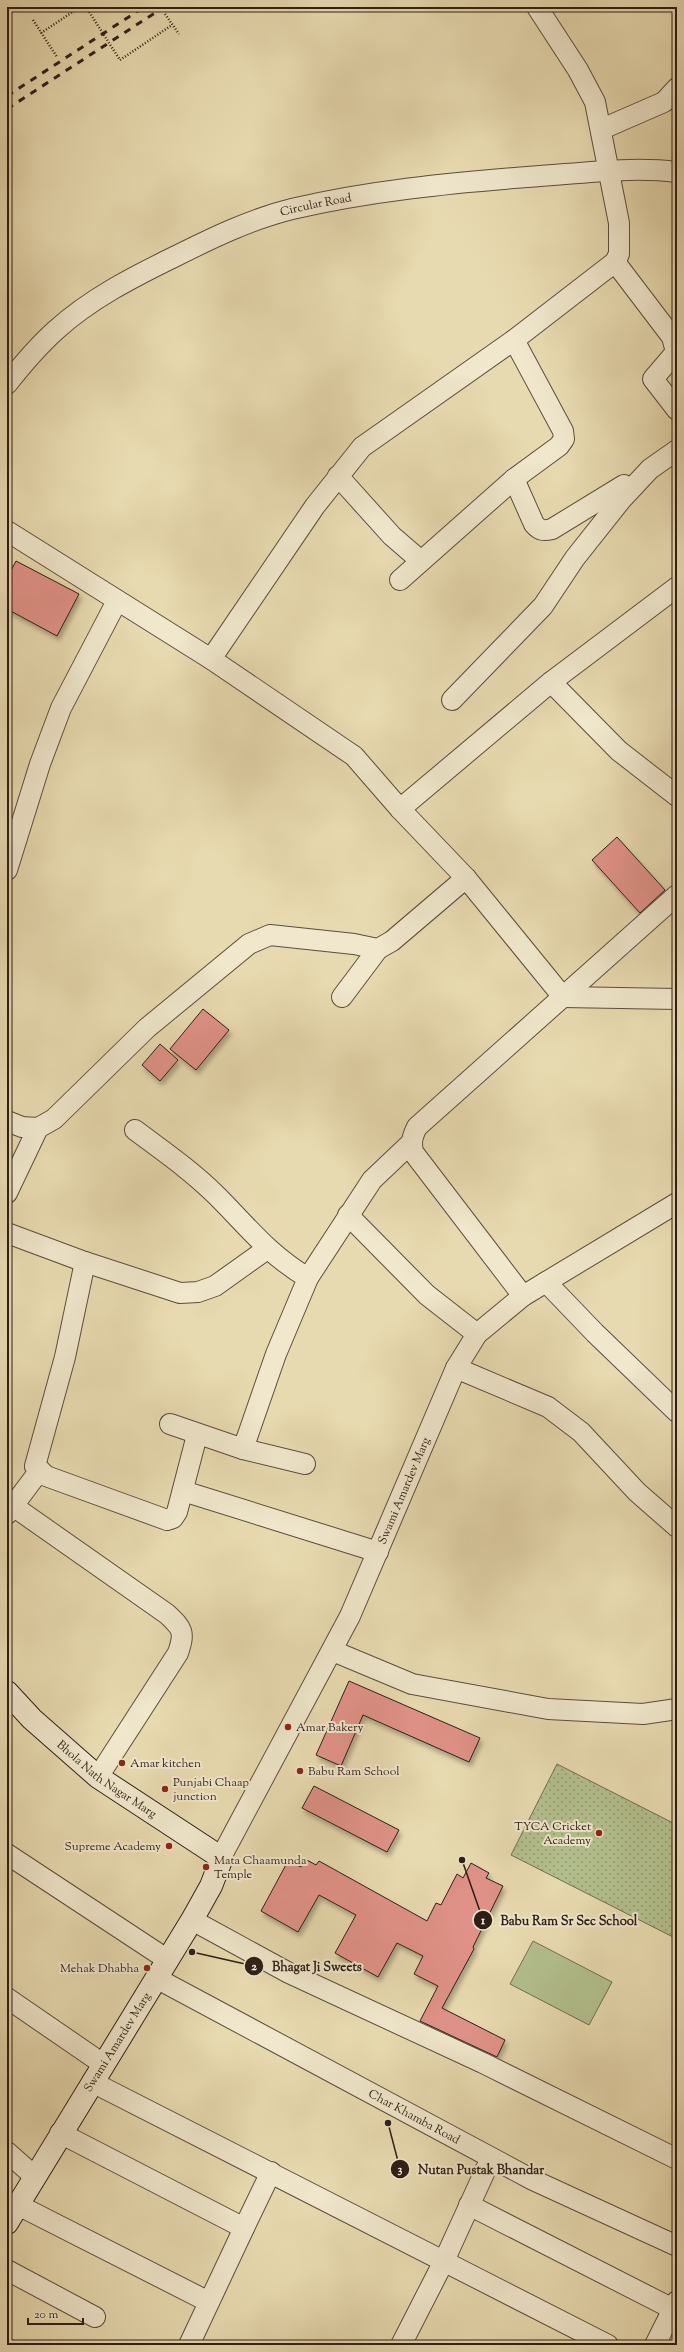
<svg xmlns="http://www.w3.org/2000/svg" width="684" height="2352" viewBox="0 0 684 2352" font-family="'Sorts Mill Goudy',serif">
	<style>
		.grass { fill: url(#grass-dots); stroke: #706f52 }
		.pitch { fill: #b3c08e; stroke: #706f52 }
		.building { fill: #e09288; stroke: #2e1e16; filter: url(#shadow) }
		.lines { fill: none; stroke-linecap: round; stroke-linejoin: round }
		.street-casing { stroke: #5c4d3c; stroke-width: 22 }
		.secondary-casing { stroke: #2e1e16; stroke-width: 24 }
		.path { stroke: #2e1e16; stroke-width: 2.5; stroke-dasharray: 1 2; stroke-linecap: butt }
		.street { stroke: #f0e7cc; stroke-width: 20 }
		.secondary { stroke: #f0e7cc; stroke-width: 22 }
		.rail { stroke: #2e1e16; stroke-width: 3; stroke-dasharray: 7 7; stroke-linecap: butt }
		.path-bridge { stroke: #2e1e16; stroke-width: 2.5; stroke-dasharray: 1 2; stroke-linecap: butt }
		.poi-dot { fill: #8f2418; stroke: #f0e7cc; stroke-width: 1.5 }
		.labels { text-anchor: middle; stroke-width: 4; stroke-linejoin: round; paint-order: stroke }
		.street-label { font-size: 12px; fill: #2e1e16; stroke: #f0e7cc }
		.poi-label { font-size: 12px; fill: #2e1e16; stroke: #f0e7cc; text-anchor: start }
		.leader { fill: none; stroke: #2e1e16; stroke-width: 1.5 }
		.callout-dot { fill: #2e1e16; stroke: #f0e7cc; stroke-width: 1.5 }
		.mark-label { font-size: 12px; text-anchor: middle; font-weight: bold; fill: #fff }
		.callout-label { font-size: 13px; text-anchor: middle; font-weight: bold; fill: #2e1e16; stroke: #f0e7cc; stroke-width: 4; stroke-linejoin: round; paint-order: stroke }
	</style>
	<defs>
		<pattern id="grass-dots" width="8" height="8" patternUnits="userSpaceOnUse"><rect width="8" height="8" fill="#b3c08e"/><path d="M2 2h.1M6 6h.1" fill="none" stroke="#929b73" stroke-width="1.8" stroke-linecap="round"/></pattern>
		<filter id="shadow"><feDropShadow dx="2.5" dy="4.5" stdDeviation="2" flood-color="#0004"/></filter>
	</defs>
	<rect width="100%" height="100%" fill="#e8dab0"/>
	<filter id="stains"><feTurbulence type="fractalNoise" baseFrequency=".005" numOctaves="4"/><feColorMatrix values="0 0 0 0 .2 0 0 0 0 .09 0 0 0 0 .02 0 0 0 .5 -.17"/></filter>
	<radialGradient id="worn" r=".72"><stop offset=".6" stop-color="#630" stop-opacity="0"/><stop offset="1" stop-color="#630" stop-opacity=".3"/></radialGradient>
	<!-- grass -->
	<path class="grass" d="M557,1764L677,1825V1939L511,1855Z"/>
	<!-- pitch -->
	<path class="pitch" d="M533,1941L612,1982L589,2025L510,1984Z"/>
	<!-- building -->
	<g class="building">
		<path d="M16,561L79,594L57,636L7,609V578Z"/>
		<path d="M617,837L665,890L640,913L592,860Z"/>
		<path d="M203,1009L229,1030L196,1070L170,1049Z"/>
		<path d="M160,1044L178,1060L160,1081L142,1065Z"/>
		<path d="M349,1681L480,1738L469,1762L363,1715L341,1766L316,1755Z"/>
		<path d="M314,1786L399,1830L387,1852L302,1808Z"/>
		<path d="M305,1859L316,1865L319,1861L427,1921L436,1903L441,1905L457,1874L463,1878L471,1863L489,1873L486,1878L503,1886L473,1947L474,1949L442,2008L505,2040L497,2057L420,2021L438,1986L414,1974L423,1956L397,1943L378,1977L335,1953L356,1915L319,1895L298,1932L261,1911L288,1861L301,1867Z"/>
	</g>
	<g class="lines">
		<defs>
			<g id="street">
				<path d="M602,129L664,102L677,88"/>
				<path d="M615,262L672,337L676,352L653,379L677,410"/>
				<path id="s1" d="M7,384C22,365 38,346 56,330C90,299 133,277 174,257C212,238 251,219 292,209C369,191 449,183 527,177C576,174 628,166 677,172"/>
				<path d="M338,476L392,536L421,561"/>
				<path d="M514,479L534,524C540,531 544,531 552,529L624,485"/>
				<path d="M7,531L211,659L354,756L400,809L466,878L563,997L677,999"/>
				<path d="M400,580L514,479L559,446L564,439L563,431L514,340"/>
				<path d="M211,659L315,506L362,447L514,340L615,262L619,254V223L595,102L578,70L537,7"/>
				<path d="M551,682L619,751L677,796"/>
				<path d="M452,700L543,606L575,558L621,500L650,469L677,450"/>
				<path d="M400,809L551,682L677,587"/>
				<path d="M7,870L40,764L61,708L117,601"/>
				<path d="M342,997L378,949"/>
				<path d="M7,1121L22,1127L38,1128"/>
				<path d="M135,1130C163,1151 192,1171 217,1196C248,1227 269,1255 308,1278"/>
				<path d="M7,1193L38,1128L54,1119L147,1028L249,944L270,935L354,944L378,949L392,941L466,878"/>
				<path d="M348,1215L427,1295L477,1334"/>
				<path d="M7,1233L85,1262L180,1293L198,1292L215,1286L267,1249"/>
				<path d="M85,1262L65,1357L35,1466L46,1476L167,1520L173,1518L177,1512L197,1435"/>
				<path d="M546,1282L595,1333L677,1412"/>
				<path d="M523,1296L413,1152C411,1142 412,1137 417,1127L677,895"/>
				<path d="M456,1368L548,1407L581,1432L637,1492L677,1527"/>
				<path d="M170,1424L243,1449L305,1464"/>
				<path d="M243,1449L276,1354L308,1278L372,1180L411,1143"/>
				<path d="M183,1491L378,1552"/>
				<path d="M13,1506L167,1614C183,1629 185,1632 178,1653L98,1777"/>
				<path d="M7,1514L40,1470"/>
				<path d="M333,1651L412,1684L548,1709L643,1714L677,1709"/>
				<path d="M7,1854L168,1960"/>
				<path id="s2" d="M220,1859L350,1616L456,1368L477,1334L523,1296L677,1203"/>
				<path d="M192,1920L289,1973L483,2063L677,2159"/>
				<path id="s3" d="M156,1978L533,2180L677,2246"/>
				<path d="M7,1998L103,2064"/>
				<path d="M92,2082L608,2345"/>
				<path d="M60,2133L244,2228L271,2172"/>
				<path d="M7,2152L34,2176"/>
				<path d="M18,2205L209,2302"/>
				<path d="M469,2205L673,2309"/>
				<path d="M7,2270L95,2317"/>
				<path d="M189,2345L244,2228"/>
				<path d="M401,2345L444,2261L491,2158"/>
				<path d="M655,2345L677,2301"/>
			</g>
			<g id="secondary">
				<path id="s4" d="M7,1692L32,1719L98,1777L217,1855L220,1863L211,1886L192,1920L7,2223"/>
			</g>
		</defs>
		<!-- street casing -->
		<use href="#street" class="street-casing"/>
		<!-- secondary casing -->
		<use href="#secondary" class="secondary-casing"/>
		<!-- path -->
		<g class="path">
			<path d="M165,14L179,34"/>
			<path d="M33,20L57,57"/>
			<path d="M41,33L80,7"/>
			<path d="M120,60L172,25"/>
		</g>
		<!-- street -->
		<use href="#street" class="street"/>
		<!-- secondary -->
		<use href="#secondary" class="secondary"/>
		<!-- rail -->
		<g class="rail">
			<path d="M7,96L144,7"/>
			<path d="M7,109L164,7"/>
		</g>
		<!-- path-bridge -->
		<path class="path-bridge" d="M86,7L120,60"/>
	</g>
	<!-- markers -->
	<g class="poi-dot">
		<circle cx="288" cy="1727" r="4"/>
		<circle cx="122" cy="1763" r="4"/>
		<circle cx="300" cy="1771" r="4"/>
		<circle cx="165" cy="1789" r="4"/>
		<circle cx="599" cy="1833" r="4"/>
		<circle cx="169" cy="1846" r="4"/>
		<circle cx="206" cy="1867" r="4"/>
		<circle cx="147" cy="1968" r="4"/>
	</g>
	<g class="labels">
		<!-- street labels -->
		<g class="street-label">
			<text dy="4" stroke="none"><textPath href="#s1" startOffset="364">Circular Road</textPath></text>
			<text dy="4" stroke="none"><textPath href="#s2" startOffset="412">Swami Amardev Marg</textPath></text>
			<text dy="4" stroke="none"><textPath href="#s4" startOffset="133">Bhola Nath Nagar Marg</textPath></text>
			<text transform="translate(117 2042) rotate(-58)" y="4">Swami Amardev Marg</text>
			<text dy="4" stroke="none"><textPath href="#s3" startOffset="293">Char Khamba Road</textPath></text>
		</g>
		<!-- poi labels -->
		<g class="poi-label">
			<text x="296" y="1731">Amar Bakery</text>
			<text x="130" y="1767">Amar kitchen</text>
			<text x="308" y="1775">Babu Ram School</text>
			<text x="173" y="1786">Punjabi Chaap<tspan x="173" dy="14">junction</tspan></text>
			<text x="591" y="1830" text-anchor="end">TYCA Cricket<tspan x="591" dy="14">Academy</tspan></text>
			<text x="161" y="1850" text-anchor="end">Supreme Academy</text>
			<text x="214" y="1864">Mata Chaamunda<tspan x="214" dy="14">Temple</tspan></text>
			<text x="139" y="1972" text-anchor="end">Mehak Dhabha</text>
		</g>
	</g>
	<!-- callouts -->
	<path class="leader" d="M462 1860L483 1920M192 1952L254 1966M388 2123L400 2169"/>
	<g class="callout-dot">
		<circle cx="462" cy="1860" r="4"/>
		<circle cx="192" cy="1952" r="4"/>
		<circle cx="388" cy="2123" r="4"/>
		<circle cx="483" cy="1920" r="10"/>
		<circle cx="254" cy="1966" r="10"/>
		<circle cx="400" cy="2169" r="10"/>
	</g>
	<g class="mark-label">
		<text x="483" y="1924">1</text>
		<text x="254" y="1970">2</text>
		<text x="400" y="2173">3</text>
	</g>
	<g class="callout-label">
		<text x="569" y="1925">Babu Ram Sr Sec School</text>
		<text x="317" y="1971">Bhagat Ji Sweets</text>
		<text x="481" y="2174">Nutan Pustak Bhandar</text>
	</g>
	<!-- margin -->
	<rect width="684" height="2352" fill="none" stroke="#e8dab0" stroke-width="24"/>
	<rect x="8" y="8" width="668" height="2336" fill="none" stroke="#2e1e16" stroke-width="2"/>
	<rect x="12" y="12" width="660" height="2328" fill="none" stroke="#2e1e16"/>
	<!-- scale -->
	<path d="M28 2318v6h55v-6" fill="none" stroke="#2e1e16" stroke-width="2"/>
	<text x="34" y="2318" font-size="12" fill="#2e1e16" stroke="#f0e7cc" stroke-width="3" paint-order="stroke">20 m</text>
	<rect width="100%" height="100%" filter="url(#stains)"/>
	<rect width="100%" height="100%" fill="url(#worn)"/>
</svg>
